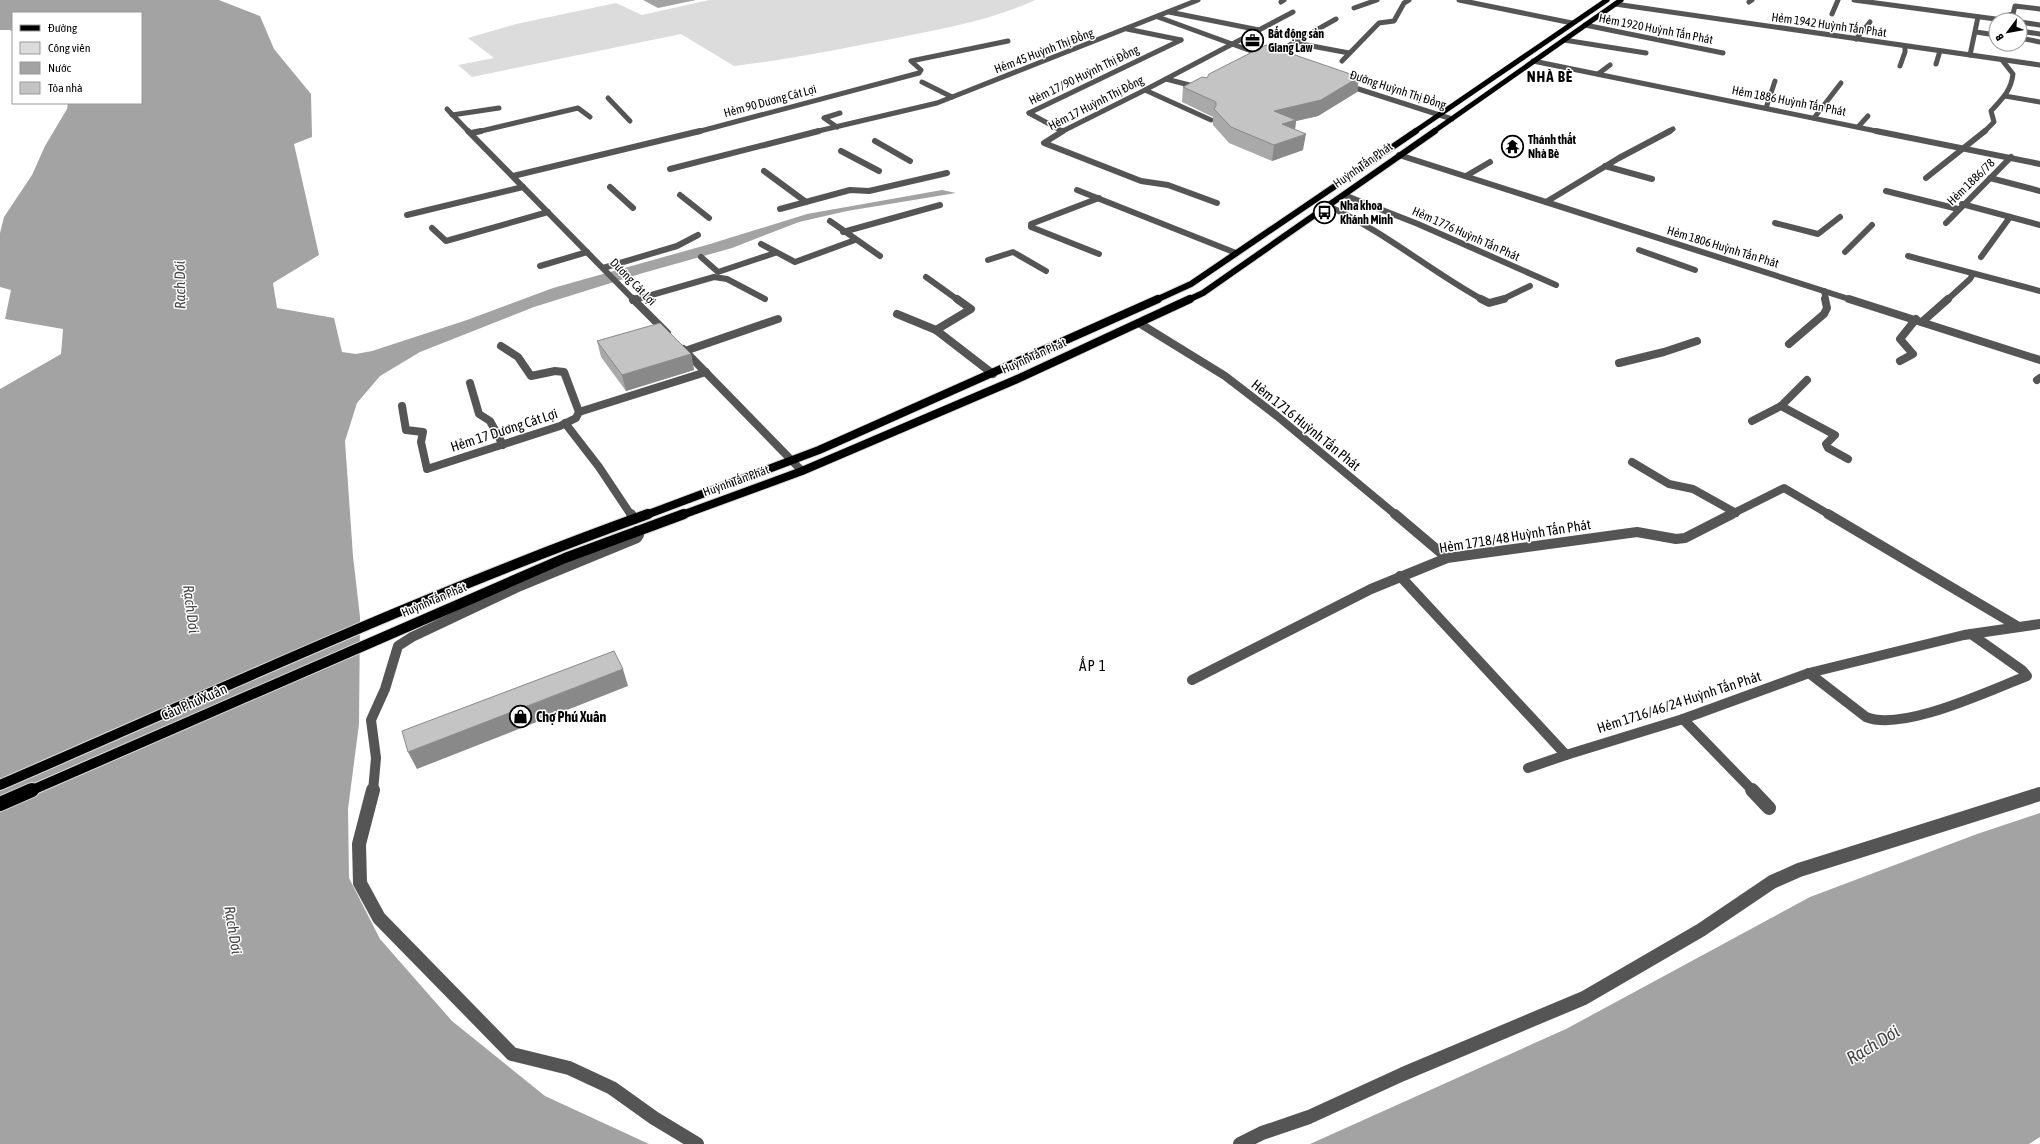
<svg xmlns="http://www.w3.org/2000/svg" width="2040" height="1144" viewBox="0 0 2040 1144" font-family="'Asap Condensed',sans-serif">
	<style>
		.green { fill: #dcdcdc }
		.water { fill: #a3a3a3 }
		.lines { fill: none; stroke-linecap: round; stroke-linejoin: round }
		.major-far4-casing { stroke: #dbdbdb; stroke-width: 6 }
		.major-far3-casing { stroke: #dbdbdb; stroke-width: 8 }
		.major-far2-casing { stroke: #dbdbdb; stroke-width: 10 }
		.major-far1-casing { stroke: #dbdbdb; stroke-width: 12 }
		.major-casing { stroke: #dbdbdb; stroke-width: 16 }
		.minor-far4 { stroke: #555; stroke-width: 5 }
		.minor-far3 { stroke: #555; stroke-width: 6 }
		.minor-far2 { stroke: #555; stroke-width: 8 }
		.minor-far1 { stroke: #555; stroke-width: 10 }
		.minor { stroke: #555; stroke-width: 14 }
		.major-far4 { stroke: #000; stroke-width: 5 }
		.major-far3 { stroke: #000; stroke-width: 6 }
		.major-far2 { stroke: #000; stroke-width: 8 }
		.major-far1 { stroke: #000; stroke-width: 10 }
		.major { stroke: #000; stroke-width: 14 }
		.wall { fill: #a9a9a9 }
		.shaded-wall { fill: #898989 }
		.building { fill: #c4c4c4; stroke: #898989 }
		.labels { text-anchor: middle; stroke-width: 3; stroke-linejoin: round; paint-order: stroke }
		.far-street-label { font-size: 12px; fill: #000; stroke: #fff }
		.far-poi-label { font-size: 12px; font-weight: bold; fill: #000; stroke: #fff; text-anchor: start }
		.street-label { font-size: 14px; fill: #000; stroke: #fff }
		.poi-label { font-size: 14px; font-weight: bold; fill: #000; stroke: #fff; text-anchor: start }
		.far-district-label { font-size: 15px; font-weight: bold; letter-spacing: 1px; fill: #000; stroke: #fff }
		.water-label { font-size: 15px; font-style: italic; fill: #444; stroke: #fff }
		.neighbourhood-label { font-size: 15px; letter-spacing: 1px; fill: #000; stroke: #fff }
		.near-water-label { font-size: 18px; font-style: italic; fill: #444; stroke: #fff }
	</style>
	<rect width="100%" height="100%" fill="#fff"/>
	<!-- green -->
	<path class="green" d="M709,0H1035C990,21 940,29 892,39C839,49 787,60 734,66L681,34L472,77L458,65L494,58L468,38L516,24L616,3L642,15Z"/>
	<!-- water -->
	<g class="water">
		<path d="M0,0H219L260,16L274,49L311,94L312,137L294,144L319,255L273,283L277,308L334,318L342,352L356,354L372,351L467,320L553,288L710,244L807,214L942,190L956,193L847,211L799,222L732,248L643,273L534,307L420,352L380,376L357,403L345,441L353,556L360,617L359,724L348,809L349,878L380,939L452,1021L545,1096L649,1144H0V389L61,354L63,329L5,319L11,290L0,287V233L4,217L32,175L45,146L67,109L68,103H141V13H13V32L10,30H0Z"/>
		<path d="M643,0H696L658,8Z"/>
		<path d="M2040,813V1137L2029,1144H1310L1566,1029L1810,897L1977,834Z"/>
	</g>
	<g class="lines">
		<defs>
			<g id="major-far4">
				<path d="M1414,132L1607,0"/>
				<path d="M1433,132L1621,0"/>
			</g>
			<g id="major-far3">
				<path d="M1156,300L1191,284L1416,131"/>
				<path d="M1188,300L1203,293L1435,131"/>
			</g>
			<g id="major-far2">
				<path d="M646,515L819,450L1158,299"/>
				<path d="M682,515L802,471L1015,380L1190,299"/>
			</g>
			<g id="major-far1">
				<path d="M0,785C215,692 428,593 648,514"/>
				<path d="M30,791L565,558L684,514"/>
			</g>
			<path id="major" d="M0,804L32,790"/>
		</defs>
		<!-- major-far4 casing -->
		<use href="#major-far4" class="major-far4-casing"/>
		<!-- major-far3 casing -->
		<use href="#major-far3" class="major-far3-casing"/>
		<!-- major-far2 casing -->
		<use href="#major-far2" class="major-far2-casing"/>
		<!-- major-far1 casing -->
		<use href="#major-far1" class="major-far1-casing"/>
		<!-- major casing -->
		<use href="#major" class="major-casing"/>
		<!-- minor-far4 -->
		<g class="minor-far4">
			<path d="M1459,0L1572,23"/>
			<path d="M1854,0L2003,20"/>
			<path d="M1281,2L1284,0"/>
			<path d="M1749,2L1752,0"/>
			<path d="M1615,4L2040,65"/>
			<path d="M1354,8L1377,0"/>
			<path d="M1169,12L1259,30"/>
			<path d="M1832,14L1838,0"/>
			<path d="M1158,17L1265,56"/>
			<path d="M2006,20L2005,16L2013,14L2015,6L2040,9"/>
			<path d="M2020,22L2040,25"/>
			<path d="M1585,25L1723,53"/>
			<path d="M1127,29L1181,40"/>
			<path d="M2020,31L2040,34"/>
			<path d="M1976,32L1996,35"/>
			<path d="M2020,38L2040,42"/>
			<path d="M1856,39L1870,22"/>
			<path d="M1564,40L1646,53"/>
			<path d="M1296,43L1349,53"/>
			<path d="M1970,55L1978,17"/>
			<path d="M1270,56L1336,19"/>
			<path d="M1342,61L1379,23L1394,21L1404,3L1409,0"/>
			<path d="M1533,61L1881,132"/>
			<path d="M1936,64L1940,51"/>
			<path d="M1900,66L1905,52V46"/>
			<path d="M1598,74L1610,65"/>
			<path d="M1166,79L1201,88"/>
			<path d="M922,82L952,97"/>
			<path d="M1346,85L1452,119"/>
			<path d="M1145,90L1211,120"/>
			<path d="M2005,96L2040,102"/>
			<path d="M608,98L630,121"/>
			<path d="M1766,108L1775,81"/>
			<path d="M447,109L469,132"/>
			<path d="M1029,113L1181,40"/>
			<path d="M1029,113L1062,131"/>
			<path d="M452,115L499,108"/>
			<path d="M1814,118L1841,83"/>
			<path d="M837,127L824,118L840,113"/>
			<path d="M1858,127L1868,116"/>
			<path d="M477,132L578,108L590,117"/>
			<path d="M697,132L919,73L921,70L911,61L1008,41"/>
			<path d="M814,132L937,103L1198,0"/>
			<path d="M1061,132L1145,90L1293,12"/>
			<path d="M1668,132L1673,129"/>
			<path d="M1984,132L1994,122L1991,111C2002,99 2011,91 2013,74L2002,60"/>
		</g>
		<!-- minor-far3 -->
		<g class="minor-far3">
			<path d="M468,131L634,300"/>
			<path d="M1063,131L1044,143L1141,181L1168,185L1217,203"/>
			<path d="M1876,131L2040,164"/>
			<path d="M471,133L481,131"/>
			<path d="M875,141L910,161"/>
			<path d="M841,151L879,171"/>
			<path d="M1399,155L1852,300"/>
			<path d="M1605,166L1652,179"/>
			<path d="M670,169L819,131"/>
			<path d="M764,171L806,202"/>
			<path d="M513,176L700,131"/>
			<path d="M1466,176L1490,162"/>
			<path d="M1926,178L1985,131"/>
			<path d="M1990,178L2040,191"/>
			<path d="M610,187L633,208"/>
			<path d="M1077,190L1236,253"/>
			<path d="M1886,191L1958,209"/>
			<path d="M680,195L709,218"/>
			<path d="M1344,195L1418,224L1556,285"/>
			<path d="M1099,198L1031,224V227L1099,254"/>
			<path d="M1546,202L1619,158L1670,131"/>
			<path d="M1962,204L2040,225"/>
			<path d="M1328,206C1384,231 1430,271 1483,300"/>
			<path d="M780,209L850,190L869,191L947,173"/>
			<path d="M407,215L523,187"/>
			<path d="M830,221L880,256"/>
			<path d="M1775,223L1818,234L1840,217"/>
			<path d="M1946,223L2011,157"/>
			<path d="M432,228L446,241L548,212"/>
			<path d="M843,232L940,205"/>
			<path d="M761,244L795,262L855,240"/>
			<path d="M1639,250L1695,270"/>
			<path d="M1845,252L1872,225"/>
			<path d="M1908,256L2040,291"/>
			<path d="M701,257L718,272L775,253"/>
			<path d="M1981,257L2010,217"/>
			<path d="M988,260L1013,252L1046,271"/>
			<path d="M540,266L587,252"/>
			<path d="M603,268L677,246L698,235"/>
			<path d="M926,277L958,300"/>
			<path d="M1824,291L1826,300"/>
			<path d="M634,300L714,277L727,279L765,299"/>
			<path d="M1501,300L1530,286"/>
			<path d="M1947,300L1970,279L1973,274"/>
		</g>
		<!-- minor-far2 -->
		<g class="minor-far2">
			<path d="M633,299L667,333"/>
			<path d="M957,299L971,309L936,330L993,374"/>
			<path d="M1481,299L1489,303L1504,299"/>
			<path d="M1849,299L2040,360"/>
			<path d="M633,300L637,299"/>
			<path d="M897,314L936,330"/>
			<path d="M1922,322L1948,299"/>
			<path d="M1139,323L1225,376L1277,416L1396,515"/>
			<path d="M1789,344L1824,314L1827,308L1825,299"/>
			<path d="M501,346L518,357L531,376L555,371L564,372L579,412"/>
			<path d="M683,349L802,471"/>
			<path d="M685,351L778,319"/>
			<path d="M1900,361L1913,354L1900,339L1916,319"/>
			<path d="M1619,363L1664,352L1697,341"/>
			<path d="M2037,380L2040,378"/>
			<path d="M470,383L479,414L490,421L503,445"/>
			<path d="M402,406L406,430L423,432L421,442L427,469L560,426L576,418L579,412L706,372"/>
			<path d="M1781,406L1807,380"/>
			<path d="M1752,421L1781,406L1835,435L1826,444L1828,448L1848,459"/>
			<path d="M565,423L599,467L631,515"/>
			<path d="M1632,462L1669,484L1693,489L1736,513"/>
			<path d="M1730,515L1784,488L1830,515"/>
		</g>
		<!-- minor-far1 -->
		<g class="minor-far1">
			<path d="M631,514L634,519"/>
			<path d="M1395,514L1447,558"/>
			<path d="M1828,514L2017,626"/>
			<path d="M1400,576L1566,755L1683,719L1809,673L1964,635L2040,624"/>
			<path d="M1809,673L1866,717C1903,732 1990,690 2027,676L2022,670L1971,634"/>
			<path d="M1192,680L1371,589L1447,558L1637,532L1676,539L1685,538L1732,514"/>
			<path d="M1683,719L1753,791"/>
			<path d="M1528,768L1566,755"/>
			<path d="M373,791L376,758L371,720L385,689L398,646L412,637L520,586L637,538L639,535L637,531"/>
		</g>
		<!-- minor -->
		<g class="minor">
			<path d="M373,790L359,844L360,883L379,918L512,1054L569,1068L612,1088L654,1118L697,1144"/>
			<path d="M1752,790L1769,808"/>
			<path d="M1240,1144L1262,1133L1309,1117L1403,1074L1584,998L1701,930L1772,882L1799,870L2040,794"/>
		</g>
		<!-- major-far4 -->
		<use href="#major-far4" class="major-far4"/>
		<!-- major-far3 -->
		<use href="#major-far3" class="major-far3"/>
		<!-- major-far2 -->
		<use href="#major-far2" class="major-far2"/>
		<!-- major-far1 -->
		<use href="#major-far1" class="major-far1"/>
		<!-- major -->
		<use href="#major" class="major"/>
	</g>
	<!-- wall -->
	<g class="wall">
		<path d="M1359,77L1357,92L1318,116L1296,121L1295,130L1303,150L1272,161L1229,143L1213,125V117L1182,102L1183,87L1207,78Z"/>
		<path d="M597,341L691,354L694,370L626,391L601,357Z"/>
	</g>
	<!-- shaded-wall -->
	<g class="shaded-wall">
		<path d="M1359,77L1357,92L1318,116L1296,121L1294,136L1280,141L1274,111Z"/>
		<path d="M1306,134L1303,150L1272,161L1274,145Z"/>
		<path d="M691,354L694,370L626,391L622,375Z"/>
		<path d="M623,669L628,686L417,769L408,752Z"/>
	</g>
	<!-- building -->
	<g class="building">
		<path d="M1266,45L1359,77L1321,100L1274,111L1296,120L1282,124L1306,134L1274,145L1231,127L1214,109L1216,106V102L1183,87L1202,77L1207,78L1209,74Z"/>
		<path d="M660,323L691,354L622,375L597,341Z"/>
		<path d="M614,651L623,669L408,752L402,731Z"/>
	</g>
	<!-- icons -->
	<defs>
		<symbol id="office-ring" viewBox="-11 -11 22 22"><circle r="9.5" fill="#fff" stroke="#000" stroke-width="1.5"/><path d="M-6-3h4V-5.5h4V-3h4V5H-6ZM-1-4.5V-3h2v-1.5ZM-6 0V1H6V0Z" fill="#000"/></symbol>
		<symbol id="temple-ring" viewBox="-11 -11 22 22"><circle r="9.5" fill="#fff" stroke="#000" stroke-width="1.5"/><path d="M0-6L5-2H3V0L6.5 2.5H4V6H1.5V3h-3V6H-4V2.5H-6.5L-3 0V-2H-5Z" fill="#000"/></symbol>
		<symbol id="bus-ring" viewBox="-11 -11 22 22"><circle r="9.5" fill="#fff" stroke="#000" stroke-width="1.5"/><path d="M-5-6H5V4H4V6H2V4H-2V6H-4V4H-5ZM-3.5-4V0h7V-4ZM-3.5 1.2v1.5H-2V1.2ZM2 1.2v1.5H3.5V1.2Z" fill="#000"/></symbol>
		<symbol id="shop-ring" viewBox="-11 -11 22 22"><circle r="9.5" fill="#fff" stroke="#000" stroke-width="1.5"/><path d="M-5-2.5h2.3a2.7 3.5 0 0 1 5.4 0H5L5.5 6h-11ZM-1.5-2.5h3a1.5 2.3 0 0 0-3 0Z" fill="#000"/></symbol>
	</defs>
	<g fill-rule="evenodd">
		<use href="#office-ring" x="1240" y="28" width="25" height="25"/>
		<use href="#temple-ring" x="1500" y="134" width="25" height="25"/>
		<use href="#bus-ring" x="1312" y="200" width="25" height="25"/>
		<use href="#shop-ring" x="508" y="704" width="25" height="25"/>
	</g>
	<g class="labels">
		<!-- far-street labels -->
		<g class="far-street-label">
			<text transform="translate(1829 25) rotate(8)" y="4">Hẻm 1942 Huỳnh Tấn Phát</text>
			<text transform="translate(1656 29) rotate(11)" y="4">Hẻm 1920 Huỳnh Tấn Phát</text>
			<text transform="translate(1044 51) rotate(-21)" y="4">Hẻm 45 Huỳnh Thị Đồng</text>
			<text transform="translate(1084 75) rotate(-26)" y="4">Hẻm 17/90 Huỳnh Thị Đồng</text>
			<text transform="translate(1398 90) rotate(18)" y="4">Đường Huỳnh Thị Đồng</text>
			<text transform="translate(770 101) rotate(-15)" y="4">Hẻm 90 Dương Cát Lợi</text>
			<text transform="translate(1789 101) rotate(11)" y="4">Hẻm 1886 Huỳnh Tấn Phát</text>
			<text transform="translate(1096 103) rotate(-27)" y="4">Hẻm 17 Huỳnh Thị Đồng</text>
			<text transform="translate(1363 165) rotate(-35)" y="4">Huỳnh Tấn Phát</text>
			<text transform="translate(1971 182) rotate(-44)" y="4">Hẻm 1886/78</text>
			<text transform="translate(1466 234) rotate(24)" y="4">Hẻm 1776 Huỳnh Tấn Phát</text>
			<text transform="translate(1723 247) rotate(17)" y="4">Hẻm 1806 Huỳnh Tấn Phát</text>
			<text transform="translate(633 282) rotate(46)" y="4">Dương Cát Lợi</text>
			<text transform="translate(1034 356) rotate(-24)" y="4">Huỳnh Tấn Phát</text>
			<text transform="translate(736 481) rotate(-20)" y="4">Huỳnh Tấn Phát</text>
			<text transform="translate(434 600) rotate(-23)" y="4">Huỳnh Tấn Phát</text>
		</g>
		<!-- far-poi labels -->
		<g class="far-poi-label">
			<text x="1268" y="38">Bất động sản<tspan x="1268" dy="14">Giang Law</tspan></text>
			<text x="1528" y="144">Thánh thất<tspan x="1528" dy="14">Nhà Bè</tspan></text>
			<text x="1340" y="210">Nha khoa<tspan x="1340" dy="14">Khánh Minh</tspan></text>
		</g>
		<!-- street labels -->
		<g class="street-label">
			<text transform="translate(1306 425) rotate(39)" y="5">Hẻm 1716 Huỳnh Tấn Phát</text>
			<text transform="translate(504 430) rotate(-18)" y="5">Hẻm 17 Dương Cát Lợi</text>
			<text transform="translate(1515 536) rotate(-9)" y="5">Hẻm 1718/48 Huỳnh Tấn Phát</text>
			<text transform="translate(194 702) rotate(-24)" y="5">Cầu Phú Xuân</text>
			<text transform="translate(1679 702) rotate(-18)" y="5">Hẻm 1716/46/24 Huỳnh Tấn Phát</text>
		</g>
		<!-- poi labels -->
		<g class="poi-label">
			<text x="536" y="722">Chợ Phú Xuân</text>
		</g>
		<!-- far-district labels -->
		<g class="far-district-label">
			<text x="1550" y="82">NHÀ BÈ</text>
		</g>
		<!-- water labels -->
		<g class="water-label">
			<text transform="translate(180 285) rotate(-91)" y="5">Rạch Dơi</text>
			<text transform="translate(191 609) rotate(83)" y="5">Rạch Dơi</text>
			<text transform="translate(233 930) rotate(81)" y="5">Rạch Dơi</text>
		</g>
		<!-- neighbourhood labels -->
		<g class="neighbourhood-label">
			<text x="1093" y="671">ẤP 1</text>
		</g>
		<!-- near-water labels -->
		<g class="near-water-label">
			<text transform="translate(1873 1045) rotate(-31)" y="6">Rạch Dơi</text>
		</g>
	</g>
	<!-- legend -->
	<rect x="12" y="12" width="130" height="92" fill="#ffffff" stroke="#999999"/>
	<rect x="20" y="25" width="20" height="6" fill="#000000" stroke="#999999"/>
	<text x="48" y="32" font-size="12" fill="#000000">Đường</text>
	<rect x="20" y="42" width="20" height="12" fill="#dcdcdc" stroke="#999999"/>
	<text x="48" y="52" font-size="12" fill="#000000">Công viên</text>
	<rect x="20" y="62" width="20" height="12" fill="#a3a3a3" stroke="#999999"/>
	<text x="48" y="72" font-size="12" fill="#000000">Nước</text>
	<rect x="20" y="82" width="20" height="12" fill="#c4c4c4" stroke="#999999"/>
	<text x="48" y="92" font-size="12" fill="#000000">Tòa nhà</text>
	<!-- north arrow -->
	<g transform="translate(2008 32) rotate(238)"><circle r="19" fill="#ffffff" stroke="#999999"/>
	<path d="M0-3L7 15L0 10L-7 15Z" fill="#000000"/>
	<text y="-6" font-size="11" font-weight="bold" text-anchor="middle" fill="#000000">B</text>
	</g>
</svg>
